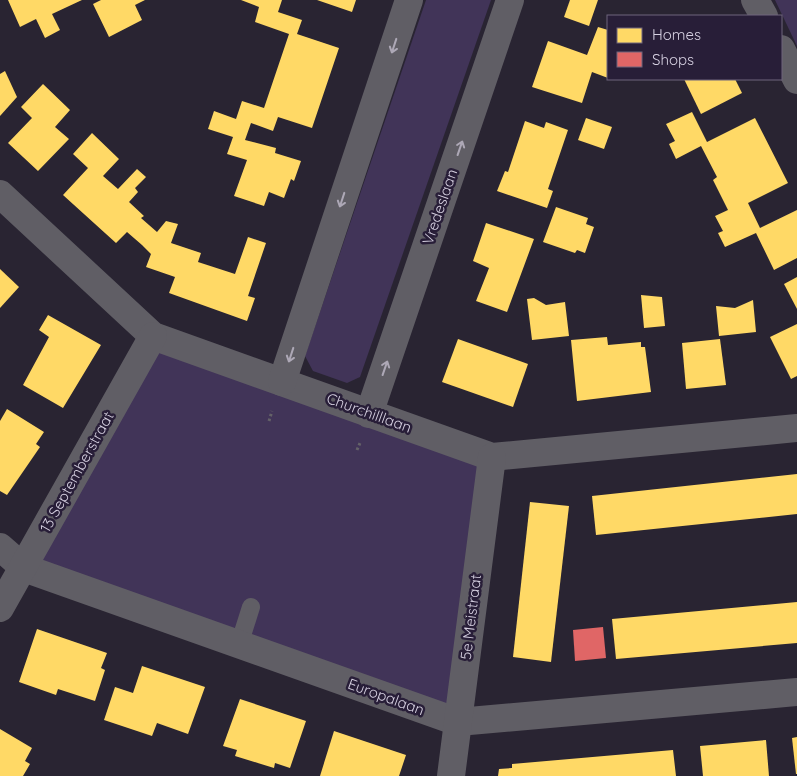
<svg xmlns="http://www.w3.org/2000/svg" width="797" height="776" viewBox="0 0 797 776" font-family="Quicksand,sans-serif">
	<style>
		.green { fill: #413458 }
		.homes { fill: #ffd966 }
		.shops { fill: #e06666 }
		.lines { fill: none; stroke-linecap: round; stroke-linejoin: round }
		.path { stroke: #646268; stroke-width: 3; stroke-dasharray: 2.5 2.5; stroke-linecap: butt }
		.lane { stroke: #605e65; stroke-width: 18 }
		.street { stroke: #605e65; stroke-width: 28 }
		.oneway { stroke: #ada8b6 }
		.labels { text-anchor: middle; stroke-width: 5; stroke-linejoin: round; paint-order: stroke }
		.street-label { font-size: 15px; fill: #d6d0e1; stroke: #281e38 }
	</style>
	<rect width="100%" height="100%" fill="#292432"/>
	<!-- green -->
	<g class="green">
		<path d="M426,0H491L360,377L347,383L313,371L305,356Z"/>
		<path d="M775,0H797V46Z"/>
		<path d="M153,342L484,462L451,711L30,567Z"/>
	</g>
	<!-- homes -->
	<g class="homes">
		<path d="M8,0H82L52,14L60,30L45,38L36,19L20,27Z"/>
		<path d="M101,0H145L135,5L142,20L109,37L93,4Z"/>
		<path d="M241,0H282L278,12L302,20L297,34L339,48L312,128L278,117L273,131L251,123L245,140L276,148L275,153L301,161L294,181L291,179L284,198L269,192L264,206L234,196L247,160L227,154L233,137L208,129L214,111L236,119L242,101L264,108L289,34L255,22L259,7Z"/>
		<path d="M317,0H356L352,12Z"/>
		<path d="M570,0H598L589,26L564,17Z"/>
		<path d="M598,27L608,30V78L592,72L582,103L532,87L548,41L587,55Z"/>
		<path d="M5,71L17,97L0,116V74Z"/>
		<path d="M684,79H735L742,93L701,114Z"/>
		<path d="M43,84L70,110L55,127L69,139L38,171L8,143L32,118L21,107Z"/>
		<path d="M692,112L707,142L755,118L788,183L748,203L760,228L797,210V258L774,270L756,233L725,247L718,233L723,231L715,216L728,210L713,180L717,177L701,146L676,159L669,144L675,141L666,124Z"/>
		<path d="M586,118L612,127L604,149L578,140Z"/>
		<path d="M525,121L544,128L546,122L568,130L548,189L553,191L547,208L497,191L505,171L508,172Z"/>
		<path d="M92,133L119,159L103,176L118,189L137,169L146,177L135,188L138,192L129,202L144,216L141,218L157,232L166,221L178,224L171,243L201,253L198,262L235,274L248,237L266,243L248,296L255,298L247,321L169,293L175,277L146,267L151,254L142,245L127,232L116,243L63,195L88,168L73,154Z"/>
		<path d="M556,207L588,218L586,224L594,227L585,253L577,250L575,253L543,242Z"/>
		<path d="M486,223L534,239L507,312L476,301L489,268L473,261Z"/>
		<path d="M0,269L19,287L0,308Z"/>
		<path d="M797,277V309L784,284Z"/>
		<path d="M641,295L662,297L665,326L644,328Z"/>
		<path d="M534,298L546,305L565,302L569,336L532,340L527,299Z"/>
		<path d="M753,300L756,332L719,336L716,306L735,308Z"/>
		<path d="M48,315L101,345L63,408L23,385L49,337L39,330Z"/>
		<path d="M797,324V376L791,379L770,337Z"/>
		<path d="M607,337L608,345L641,342V347H645L651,392L577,401L571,340Z"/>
		<path d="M458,339L528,364L513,407L442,382Z"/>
		<path d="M720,339L726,385L686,389L682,343Z"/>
		<path d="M7,409L44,432L36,444L40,447L7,495L0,491V421Z"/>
		<path d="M797,474V514L596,535L592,496Z"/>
		<path d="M530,502L569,506L551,662L513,657Z"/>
		<path d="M797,602V643L616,659L612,619Z"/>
		<path d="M37,629L107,653L101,668L105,670L95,701L58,689L56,695L19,682Z"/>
		<path d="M142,666L205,687L188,734L157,723L152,736L104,720L115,687L133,693Z"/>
		<path d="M240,699L306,721L290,768L275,763L274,768L235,756L237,750L223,746Z"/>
		<path d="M0,729L32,748L25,761L30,764L23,776H0Z"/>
		<path d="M334,731L406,755L399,776H320Z"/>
		<path d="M797,737V774H796L792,738Z"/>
		<path d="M766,740L769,776H703L700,746Z"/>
		<path d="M673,750L676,776H498L499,769L512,768V764Z"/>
	</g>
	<!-- shops -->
	<path class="shops" d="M603,627L606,658L575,661L573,630Z"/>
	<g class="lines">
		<!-- path -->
		<g class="path">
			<path d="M269,421L272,411"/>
			<path d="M357,450L360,443"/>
		</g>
		<!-- lane -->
		<path class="lane" d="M239,645L251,607"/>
		<!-- street -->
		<g class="street">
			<path d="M755,0L764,16"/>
			<path d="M781,49L797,80"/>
			<path d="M0,194L153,336L492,457L797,428"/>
			<path d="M282,382L409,0"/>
			<path d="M369,414L510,0"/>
			<path d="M0,547L24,568L458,722L797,692"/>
			<path d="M0,608L153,336"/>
			<path d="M451,776L492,457"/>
		</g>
	</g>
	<!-- one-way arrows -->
	<defs><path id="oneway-shaft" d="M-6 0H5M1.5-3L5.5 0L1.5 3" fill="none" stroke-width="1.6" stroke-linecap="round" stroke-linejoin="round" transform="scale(1.25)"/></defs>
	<g class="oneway">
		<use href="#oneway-shaft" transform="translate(394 46) rotate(108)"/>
		<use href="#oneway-shaft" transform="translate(460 148) rotate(-71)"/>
		<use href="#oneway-shaft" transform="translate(342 200) rotate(108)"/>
		<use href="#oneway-shaft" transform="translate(291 355) rotate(108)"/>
		<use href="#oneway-shaft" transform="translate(385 368) rotate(-71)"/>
	</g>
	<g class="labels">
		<!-- street labels -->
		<g class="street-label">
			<text transform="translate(440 207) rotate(-71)" y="5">Vredeslaan</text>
			<text transform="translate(369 413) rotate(20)" y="5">Churchilllaan</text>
			<text transform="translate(77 472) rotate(-61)" y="5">13 Septemberstraat</text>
			<text transform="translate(471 617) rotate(-83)" y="5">5e Meistraat</text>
			<text transform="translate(386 697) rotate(20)" y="5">Europalaan</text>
		</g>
	</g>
	<!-- legend -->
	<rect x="607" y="15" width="175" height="65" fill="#281e38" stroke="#6e657c"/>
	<rect x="617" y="28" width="25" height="15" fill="#ffd966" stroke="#6e657c"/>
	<text x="652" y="40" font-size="15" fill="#d6d0e1">Homes</text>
	<rect x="617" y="52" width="25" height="15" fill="#e06666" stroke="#6e657c"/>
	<text x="652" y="65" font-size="15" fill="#d6d0e1">Shops</text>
</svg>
